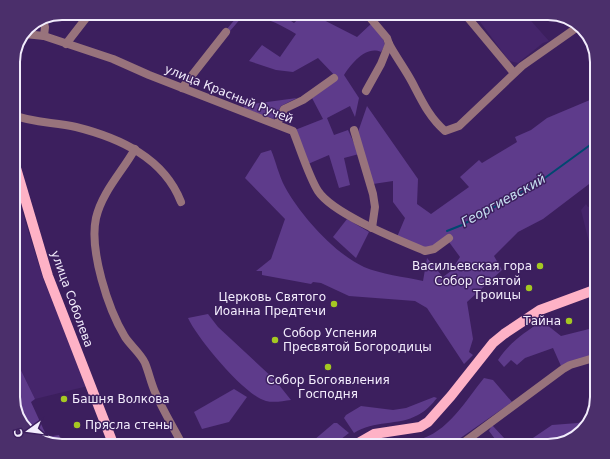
<svg xmlns="http://www.w3.org/2000/svg" width="610" height="459" viewBox="0 0 610 459" font-family="'DejaVu Sans',sans-serif">
	<style>
		.built { fill: #45256b }
		.green { fill: #5e3b8b }
		.lines { fill: none; stroke-linecap: round; stroke-linejoin: round }
		.stream { stroke: #004870; stroke-width: 2 }
		.minor { stroke: #98737c; stroke-width: 8 }
		.major { stroke: #feb2c6; stroke-width: 10 }
		.poi-dot { fill: #a5c822; stroke: #3c1f5e; stroke-width: 1.5 }
		.labels { text-anchor: middle; stroke-width: 3; stroke-linejoin: round; paint-order: stroke }
		.street-label { font-size: 12px; fill: #f2ecfc; stroke: #3c1f5e }
		.poi-label { font-size: 12px; fill: #f2ecfc; stroke: #3c1f5e; text-anchor: end }
		.water-label { font-size: 13px; font-style: italic; fill: #c8e0f2; stroke: #3c1f5e }
		.rim { fill: none; stroke: #f2ecfc; stroke-width: 2 }
	</style>
	<rect width="100%" height="100%" fill="#3c1f5e"/>
	<!-- built -->
	<g class="built">
		<path d="M489,13H524L549,41L543,43L518,63L509,61L478,19Z"/>
		<path d="M13,183L44,281L88,386L35,399L13,354Z"/>
		<path d="M586,204L588,207L597,204V257L593,258L581,210Z"/>
	</g>
	<!-- green -->
	<g class="green">
		<path d="M208,13H279L294,23L305,13H310L357,37L372,23L382,36L385,45L381,52C366,45 351,64 344,75L359,98L355,117L350,106L327,118L334,135L348,130L359,154L344,158L350,185L339,188L329,155L308,164L295,130L323,119L312,98L338,79L318,58L293,72L276,70L249,61L262,45L280,57L296,34C278,23 263,15 242,17L230,31L227,29L236,18L217,19Z"/>
		<path d="M597,97V178L543,219L518,232L494,256L502,270L467,302L473,339L469,352L473,355L464,364L427,308L415,301L349,296L321,283L313,282L311,284L262,275V271H256L271,259L285,219L245,178L261,153L271,150C276,162 279,176 285,187C301,216 334,253 364,267C380,274 405,277 423,281L427,258L443,277L451,271L460,257L449,242L427,250L397,237L405,218L393,202V181L373,184L358,132L367,106L418,179L417,204L431,214L469,187L460,177L479,160L482,163L517,142L515,137L531,130L547,118Z"/>
		<path d="M297,98L281,106L274,119L243,108L245,105Z"/>
		<path d="M347,219L369,232L356,258L333,237Z"/>
		<path d="M208,314L218,327L275,380L291,400C283,401 274,403 266,401C245,396 197,338 188,318Z"/>
		<path d="M542,321L561,336L597,327V354L561,366L553,348L525,358L517,365L511,360L504,367L498,360C509,343 525,332 542,321Z"/>
		<path d="M13,354L35,399L31,402L47,437L59,435L63,446L32,436L13,400Z"/>
		<path d="M484,378L493,380L512,402L449,446H378C391,443 404,444 417,440C448,433 465,401 484,378Z"/>
		<path d="M234,389L247,397L229,422L202,429L194,412Z"/>
		<path d="M434,397L437,398C432,404 426,411 418,415C398,426 374,420 354,433L344,418L346,415L361,406L393,410L406,408Z"/>
		<path d="M590,418L587,427L548,446H507L505,444L498,443L489,431L492,425L505,439L530,440L552,425L578,423Z"/>
		<path d="M334,423H337L349,433L332,446H307Z"/>
	</g>
	<g class="lines">
		<!-- stream -->
		<path class="stream" d="M447,231L462,225L538,183L597,140"/>
		<!-- minor -->
		<g class="minor">
			<path d="M366,13L387,38L389,44C396,57 405,69 412,82C422,101 429,117 445,131L459,126L522,66L579,26"/>
			<path d="M464,13L514,73"/>
			<path d="M43,20L45,27L44,36"/>
			<path d="M25,34L44,36L113,59L149,75L293,131C300,148 309,177 318,191C333,214 399,240 425,251L434,249L449,238"/>
			<path d="M66,44L90,13"/>
			<path d="M182,88L226,32"/>
			<path d="M366,91L381,64L389,44"/>
			<path d="M13,115C33,123 55,122 76,127C120,138 164,158 181,202"/>
			<path d="M277,124L284,109L303,100L334,78"/>
			<path d="M354,130L373,194L375,207L372,228"/>
			<path d="M135,149C122,172 102,192 96,218C89,250 108,309 125,337C131,346 141,354 145,363C149,373 151,383 155,392C163,411 174,428 183,446"/>
			<path d="M459,446L563,369L570,365L597,357"/>
		</g>
		<!-- major -->
		<g class="major">
			<path d="M13,158L48,276L114,446"/>
			<path d="M353,446L374,434L420,427L428,422L451,396L493,343L504,334L540,310L597,289"/>
		</g>
	</g>
	<!-- markers -->
	<g class="poi-dot">
		<circle cx="540" cy="266" r="4"/>
		<circle cx="529" cy="288" r="4"/>
		<circle cx="334" cy="304" r="4"/>
		<circle cx="569" cy="321" r="4"/>
		<circle cx="275" cy="340" r="4"/>
		<circle cx="328" cy="367" r="4"/>
		<circle cx="64" cy="399" r="4"/>
		<circle cx="77" cy="425" r="4"/>
	</g>
	<g class="labels">
		<!-- street labels -->
		<g class="street-label">
			<text transform="translate(229 94) rotate(22)" y="4">улица Красный Ручей</text>
			<text transform="translate(72 299) rotate(70)" y="4">улица Соболева</text>
		</g>
		<!-- poi labels -->
		<g class="poi-label">
			<text x="532" y="270">Васильевская гора</text>
			<text x="521" y="285">Собор Святой<tspan x="521" dy="14">Троицы</tspan></text>
			<text x="326" y="301">Церковь Святого<tspan x="326" dy="14">Иоанна Предтечи</tspan></text>
			<text x="561" y="325">Тайна</text>
			<text x="283" y="337" text-anchor="start">Собор Успения<tspan x="283" dy="14">Пресвятой Богородицы</tspan></text>
			<text x="328" y="384" text-anchor="middle">Собор Богоявления<tspan x="328" dy="14">Господня</tspan></text>
			<text x="72" y="403" text-anchor="start">Башня Волкова</text>
			<text x="85" y="429" text-anchor="start">Прясла стены</text>
		</g>
		<!-- water labels -->
		<g class="water-label">
			<text transform="translate(503 200) rotate(-29)" y="5">Георгиевский</text>
		</g>
	</g>
	<!-- crop -->
	<path d="M0 0H610V459H0ZM62 20H548A42 42 0 0 1 590 62V397A42 42 0 0 1 548 439H62A42 42 0 0 1 20 397V62A42 42 0 0 1 62 20Z" fill="#4b2f6b" fill-rule="evenodd"/>
	<path class="rim" d="M62 20H548A42 42 0 0 1 590 62V397A42 42 0 0 1 548 439H62A42 42 0 0 1 20 397V62A42 42 0 0 1 62 20Z"/>
	<!-- north arrow -->
	<g transform="translate(28 431) rotate(256)" stroke="#3c1f5e" stroke-width="3" paint-order="stroke">
	<path d="M0-3L7 15L0 10L-7 15Z" fill="#f2ecfc"/>
	<text y="-6" font-size="11" font-weight="bold" text-anchor="middle" fill="#f2ecfc">С</text>
	</g>
</svg>
